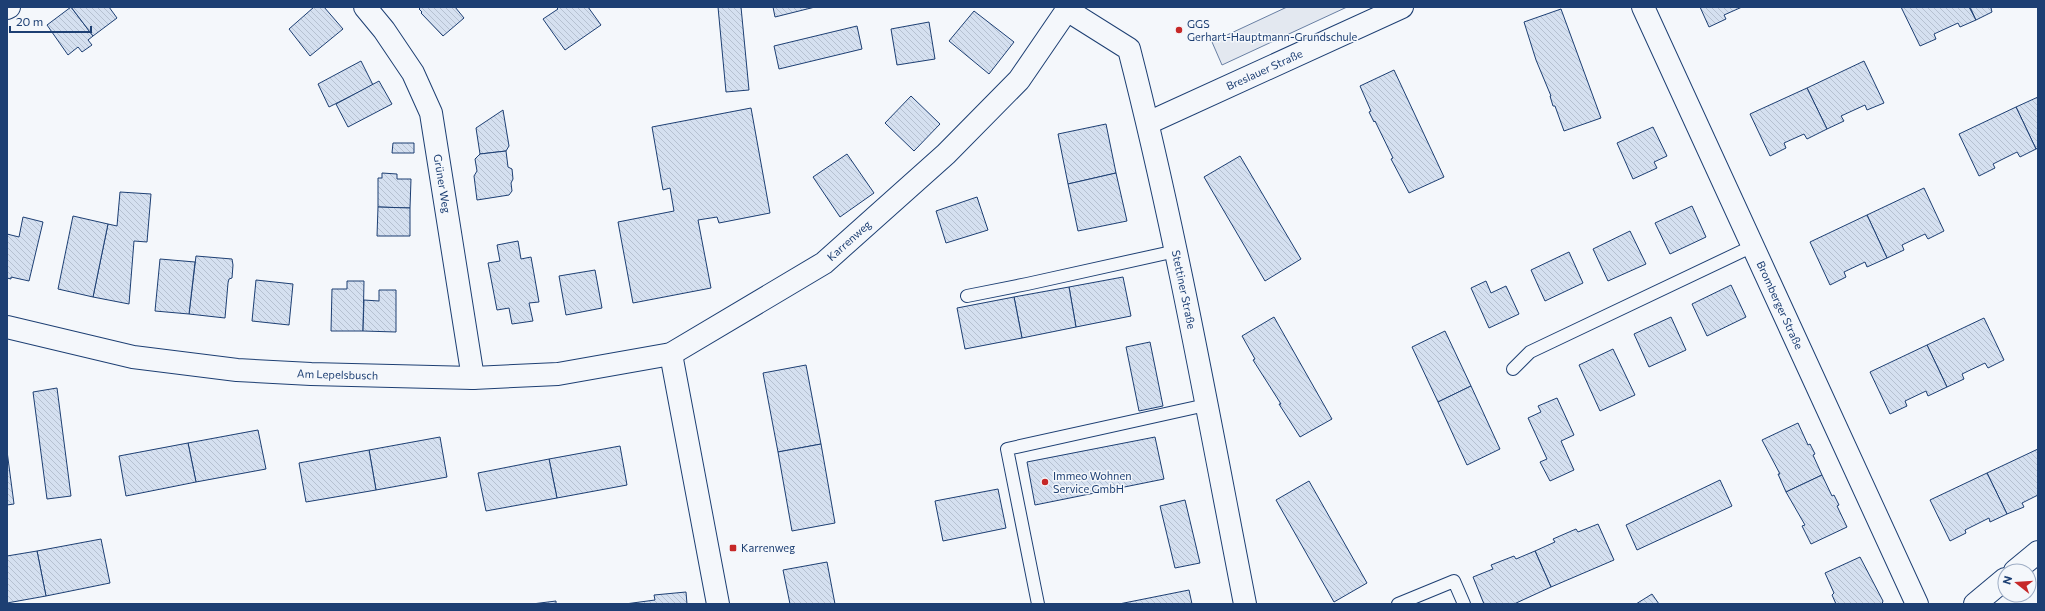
<svg xmlns="http://www.w3.org/2000/svg" width="2045" height="611" viewBox="0 0 2045 611" font-family="Commissioner,sans-serif">
	<style>
		.parking { fill: #e3e8f0; stroke: #687fa3 }
		.building { fill: url(#building-back-hatch); stroke: #1d3f73 }
		.lines { fill: none; stroke-linecap: round; stroke-linejoin: round }
		.lane-casing { stroke: #1d3f73; stroke-width: 14 }
		.street-casing { stroke: #1d3f73; stroke-width: 24 }
		.lane { stroke: #f4f7fb; stroke-width: 12 }
		.street { stroke: #f4f7fb; stroke-width: 22 }
		.poi-dot { fill: #c62828; stroke: #f4f7fb; stroke-width: 1.5 }
		.labels { text-anchor: middle; stroke-width: 3; stroke-linejoin: round; paint-order: stroke }
		.poi-label { font-size: 11px; fill: #1d3f73; stroke: #f4f7fb; text-anchor: start }
		.street-label { font-size: 11px; fill: #1d3f73; stroke: #f4f7fb }
	</style>
	<defs>
		<pattern id="building-back-hatch" width="6" height="6" patternUnits="userSpaceOnUse"><rect width="6" height="6" fill="#d5e0f0"/><path d="M-1 5l2 2M0 0l6 6M5-1l2 2" fill="none" stroke="#b6c1d1"/></pattern>
	</defs>
	<rect width="100%" height="100%" fill="#f4f7fb"/>
	<!-- parking -->
	<path class="parking" d="M1287,7H1347L1222,65L1212,42Z"/>
	<!-- building -->
	<g class="building">
		<path d="M71,7L93,36L88,40L92,45L82,52L78,47L68,55L47,25Z"/>
		<path d="M71,7H109L117,18L93,36Z"/>
		<path d="M314,7H324L343,29L310,56L289,29Z"/>
		<path d="M421,7H455L464,18L443,36L421,13L422,12L419,9Z"/>
		<path d="M556,7H588L601,25L565,50L543,19L558,9Z"/>
		<path d="M718,7H741L749,90L726,92Z"/>
		<path d="M773,7H815L775,17Z"/>
		<path d="M1700,7H1742L1724,15L1726,19L1709,27Z"/>
		<path d="M1901,7H1969L1976,20L1960,27L1958,23L1934,34L1936,39L1920,46Z"/>
		<path d="M1970,7H1993L1991,8L1992,12L1976,20Z"/>
		<path d="M1561,9L1601,118L1564,131L1555,106H1553L1550,96H1551L1536,60L1524,22Z"/>
		<path d="M974,11L1014,42L989,74L949,41Z"/>
		<path d="M929,22L935,59L897,65L891,29Z"/>
		<path d="M857,26L862,49L779,69L774,46Z"/>
		<path d="M361,61L373,85L329,107L318,84Z"/>
		<path d="M1864,61L1884,103L1867,110L1865,105L1841,116L1844,121L1827,129L1807,88Z"/>
		<path d="M1394,70L1444,177L1409,193L1391,159L1393,158L1375,121L1374,122L1369,112L1371,111L1360,86Z"/>
		<path d="M379,81L392,104L348,127L336,104Z"/>
		<path d="M1807,88L1827,129L1807,139L1804,134L1784,143L1786,148L1770,156L1750,114Z"/>
		<path d="M911,96L940,124L914,151L885,123Z"/>
		<path d="M2038,97V148L2036,149L2016,107Z"/>
		<path d="M2016,107L2036,149L2020,157L2017,152L1993,164L1995,168L1979,176L1959,134Z"/>
		<path d="M751,108L770,213L719,223L717,217L698,220L711,288L633,303L618,222L674,211L670,188L663,190L652,127Z"/>
		<path d="M503,110L509,146L506,151L480,154L476,128Z"/>
		<path d="M1106,124L1116,173L1068,184L1058,134Z"/>
		<path d="M1653,127L1667,156L1654,162L1657,168L1633,179L1617,143Z"/>
		<path d="M393,143H414V153H392Z"/>
		<path d="M506,151L508,167L512,169L513,179L511,183L512,191L509,195L477,200L474,176L477,171L475,159L480,154Z"/>
		<path d="M847,154L874,193L840,217L813,177Z"/>
		<path d="M1240,156L1301,259L1265,281L1204,177Z"/>
		<path d="M382,173L397,174V179H411L410,208L378,207V178H382Z"/>
		<path d="M1116,173L1127,221L1078,231L1068,184Z"/>
		<path d="M1924,188L1944,231L1928,239L1925,234L1902,245L1904,250L1887,258L1867,215Z"/>
		<path d="M120,192L151,194L147,242L134,241L129,304L93,297L108,224L117,226Z"/>
		<path d="M977,197L988,230L946,243L936,211Z"/>
		<path d="M1692,206L1706,237L1670,254L1655,223Z"/>
		<path d="M378,207L410,208V236H377Z"/>
		<path d="M1867,215L1887,258L1867,267L1865,262L1844,272L1846,277L1830,285L1810,242Z"/>
		<path d="M73,216L108,224L93,297L58,289Z"/>
		<path d="M23,217L43,222L29,281L11,277V279L7,278V234L19,237Z"/>
		<path d="M1630,231L1646,264L1608,281L1593,249Z"/>
		<path d="M518,241L521,259L531,257L539,302L529,303L533,321L512,324L509,308L497,310L488,263L500,261L497,245Z"/>
		<path d="M1569,252L1583,283L1545,301L1531,270Z"/>
		<path d="M196,256L232,259L233,265L232,278L229,279L228,283L225,318L189,314Z"/>
		<path d="M160,259L195,262L189,314L155,311Z"/>
		<path d="M595,270L602,308L566,315L559,276Z"/>
		<path d="M1123,277L1131,316L1076,327L1069,287Z"/>
		<path d="M256,280L293,284L289,325L252,321Z"/>
		<path d="M347,281H364L363,331H331L332,289H347Z"/>
		<path d="M1486,281L1491,293L1506,286L1519,314L1489,328L1471,288Z"/>
		<path d="M1731,285L1746,317L1707,336L1692,304Z"/>
		<path d="M1069,287L1076,327L1022,338L1014,297Z"/>
		<path d="M379,290H396V332L363,331L364,300L379,301Z"/>
		<path d="M1014,297L1022,338L965,349L957,308Z"/>
		<path d="M1274,317L1332,419L1300,437L1279,404H1281L1253,360L1255,359L1242,336Z"/>
		<path d="M1671,317L1686,350L1649,367L1634,334Z"/>
		<path d="M1984,318L2004,360L1988,368L1985,363L1962,374L1964,379L1947,387L1927,345Z"/>
		<path d="M1445,331L1471,386L1438,402L1412,347Z"/>
		<path d="M1150,342L1163,406L1139,411L1126,347Z"/>
		<path d="M1927,345L1947,387L1928,396L1926,391L1905,401L1907,406L1890,414L1870,372Z"/>
		<path d="M1613,349L1635,395L1600,411L1579,365Z"/>
		<path d="M806,365L821,444L778,452L763,373Z"/>
		<path d="M1471,386L1500,449L1467,465L1438,402Z"/>
		<path d="M57,388L71,496L47,499L33,392Z"/>
		<path d="M1557,398L1574,435L1561,441L1574,470L1550,481L1540,462L1547,459L1528,418L1541,412L1538,406Z"/>
		<path d="M1798,423L1808,445L1810,444L1815,454L1813,455L1822,475L1786,492L1778,474H1780L1762,440Z"/>
		<path d="M258,430L266,469L196,482L188,443Z"/>
		<path d="M440,437L447,477L376,490L369,450Z"/>
		<path d="M1155,437L1164,479L1035,505L1027,462Z"/>
		<path d="M188,443L196,482L126,496L119,456Z"/>
		<path d="M821,444L835,523L792,531L778,452Z"/>
		<path d="M620,446L627,485L557,498L549,459Z"/>
		<path d="M2038,449V495L2022,503L2024,507L2007,514L1987,473Z"/>
		<path d="M369,450L376,490L306,502L299,463Z"/>
		<path d="M7,451L14,504L7,505Z"/>
		<path d="M549,459L557,498L486,511L478,473Z"/>
		<path d="M1987,473L2007,514L1990,522L1989,518L1965,530L1966,533L1950,541L1930,500Z"/>
		<path d="M1822,475L1832,496L1834,495L1839,505L1837,506L1847,527L1811,544L1802,526L1805,525L1786,492Z"/>
		<path d="M1720,480L1732,506L1637,550L1626,525Z"/>
		<path d="M1309,481L1367,583L1334,602L1276,500Z"/>
		<path d="M998,489L1006,528L943,541L935,501Z"/>
		<path d="M1185,500L1200,563L1175,568L1160,506Z"/>
		<path d="M1598,524L1614,560L1551,587L1535,551L1555,542L1553,539L1576,529L1578,532Z"/>
		<path d="M101,539L110,583L46,596L37,551Z"/>
		<path d="M37,551L46,596L7,603V556Z"/>
		<path d="M1535,551L1551,587L1514,604H1484L1473,577L1493,569L1491,565L1514,556L1516,559Z"/>
		<path d="M1860,557L1883,601L1882,604H1836L1832,595L1834,593L1825,573Z"/>
		<path d="M827,562L835,604H790L783,570Z"/>
		<path d="M1189,590L1192,604H1119Z"/>
		<path d="M686,592L687,604H625L655,600L654,595Z"/>
		<path d="M1652,594L1659,604H1636Z"/>
		<path d="M556,601V604H532Z"/>
	</g>
	<g class="lines">
		<defs>
			<g id="lane">
				<path d="M967,296L1027,284L1176,251"/>
				<path d="M1513,369L1530,352L1753,246"/>
				<path d="M1038,604L1007,449L1206,405"/>
				<path d="M1398,604L1454,581L1464,604"/>
			</g>
			<g id="street">
				<path id="s1" d="M365,7L384,30L413,73L431,113L473,378"/>
				<path id="s2" d="M1643,7L1917,604"/>
				<path d="M7,8L9,7"/>
				<path id="s3" d="M1067,10L1129,49C1176,232 1209,419 1245,604"/>
				<path id="s4" d="M1148,123L1402,7"/>
				<path id="s5" d="M7,327L133,357L237,370L311,374L473,378L558,374L671,354L824,263L946,154L1019,80L1069,7"/>
				<path d="M671,354L718,604"/>
				<path d="M2015,571L2038,552"/>
				<path d="M1975,604L2005,579"/>
			</g>
		</defs>
		<!-- lane casing -->
		<use href="#lane" class="lane-casing"/>
		<!-- street casing -->
		<use href="#street" class="street-casing"/>
		<!-- lane -->
		<use href="#lane" class="lane"/>
		<!-- street -->
		<use href="#street" class="street"/>
	</g>
	<!-- markers -->
	<g class="poi-dot">
		<circle cx="1179" cy="30" r="4"/>
		<circle cx="1045" cy="482" r="4"/>
		<rect x="729" y="544" width="8" height="8" rx="2"/>
	</g>
	<g class="labels">
		<!-- poi labels -->
		<g class="poi-label">
			<text x="1187" y="28">GGS<tspan x="1187" dy="13">Gerhart-Hauptmann-Grundschule</tspan></text>
			<text x="1053" y="480">Immeo Wohnen<tspan x="1053" dy="13">Service GmbH</tspan></text>
			<text x="741" y="552">Karrenweg</text>
		</g>
		<!-- street labels -->
		<g class="street-label">
			<text dy="4" stroke="none"><textPath href="#s4" startOffset="128">Breslauer Straße</textPath></text>
			<text dy="4" stroke="none"><textPath href="#s1" startOffset="197">Grüner Weg</textPath></text>
			<text dy="4" stroke="none"><textPath href="#s5" startOffset="882">Karrenweg</textPath></text>
			<text dy="4" stroke="none"><textPath href="#s3" startOffset="320">Stettiner Straße</textPath></text>
			<text dy="4" stroke="none"><textPath href="#s2" startOffset="328">Bromberger Straße</textPath></text>
			<text dy="4" stroke="none"><textPath href="#s5" startOffset="335">Am Lepelsbusch</textPath></text>
		</g>
	</g>
	<!-- border -->
	<rect width="2045" height="611" fill="none" stroke="#1d3f73" stroke-width="16"/>
	<!-- north arrow -->
	<g transform="translate(2017 583) rotate(287)"><circle r="19" fill="#f4f7fb" stroke="#9eadc5"/>
	<path d="M0-3L7 15L0 10L-7 15Z" fill="#c62828"/>
	<text y="-6" font-size="11" font-weight="bold" text-anchor="middle" fill="#1d3f73">N</text>
	</g>
	<!-- scale -->
	<path d="M10 26v6h81v-6" fill="none" stroke="#1d3f73" stroke-width="2"/>
	<text x="16" y="26" font-size="12" fill="#1d3f73" stroke="#f4f7fb" stroke-width="3" paint-order="stroke">20 m</text>
</svg>
